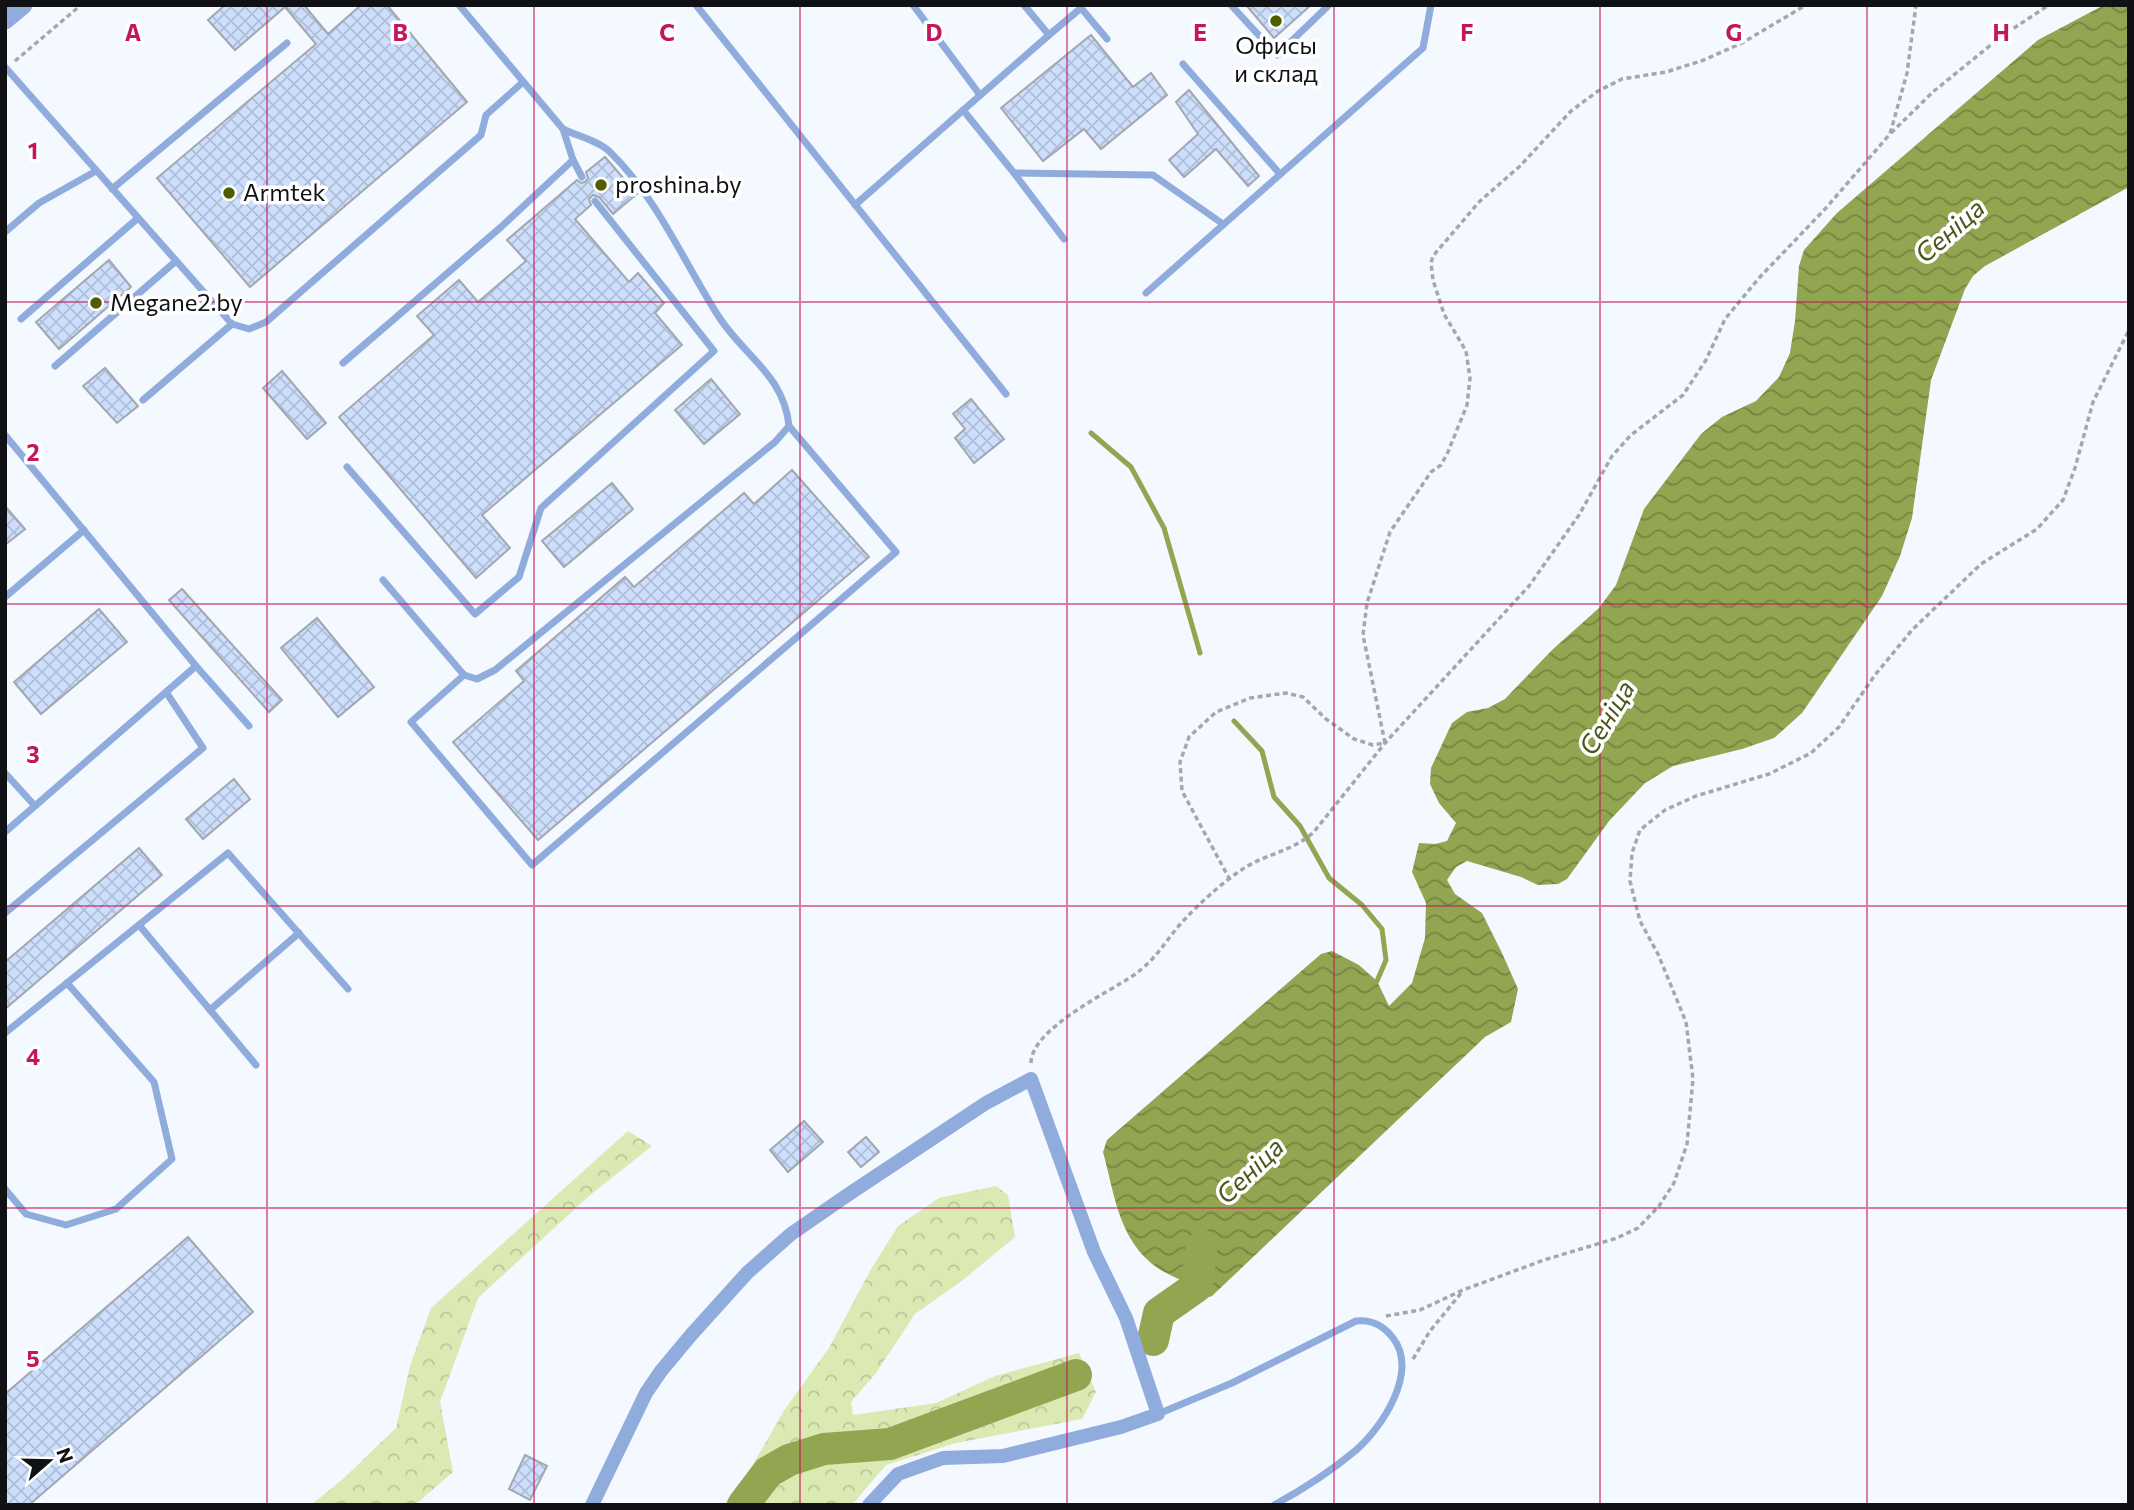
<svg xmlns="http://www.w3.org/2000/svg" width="2134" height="1510" viewBox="0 0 2134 1510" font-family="Commissioner,sans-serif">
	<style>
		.forest { fill: url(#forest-crowns) }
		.water { fill: url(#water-waves) }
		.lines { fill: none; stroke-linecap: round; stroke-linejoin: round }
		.stream { stroke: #92a550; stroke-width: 5 }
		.river { stroke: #92a550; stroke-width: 32 }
		.building { fill: url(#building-cross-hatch); stroke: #a3a8b0; stroke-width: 2 }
		.path { stroke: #a4a7ac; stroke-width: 3.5; stroke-dasharray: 5 3.5; stroke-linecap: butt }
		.service { stroke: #90acdd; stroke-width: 7 }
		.minor { stroke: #90acdd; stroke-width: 14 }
		.tertiary { stroke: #90acdd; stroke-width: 19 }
		.grid { fill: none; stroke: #c2185b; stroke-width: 2; stroke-opacity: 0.55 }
		.poi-dot { fill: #4f5e00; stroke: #fff; stroke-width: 2.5 }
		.labels { text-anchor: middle; stroke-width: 7; stroke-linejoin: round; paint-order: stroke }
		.poi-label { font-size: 24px; fill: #0f1114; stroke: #fff; text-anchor: start }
		.water-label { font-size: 26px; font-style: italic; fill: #4b571a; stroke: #fff }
		.grid-label { font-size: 23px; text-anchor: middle; font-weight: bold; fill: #c2185b; stroke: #fff; stroke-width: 7; stroke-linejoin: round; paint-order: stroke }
	</style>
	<defs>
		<pattern id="forest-crowns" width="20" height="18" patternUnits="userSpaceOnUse" patternTransform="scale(1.75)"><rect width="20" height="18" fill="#dbe9b3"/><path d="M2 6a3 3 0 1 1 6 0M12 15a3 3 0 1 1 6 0" fill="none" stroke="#bbc799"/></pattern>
		<pattern id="water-waves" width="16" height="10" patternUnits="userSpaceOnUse" patternTransform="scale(1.75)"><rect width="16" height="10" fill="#92a550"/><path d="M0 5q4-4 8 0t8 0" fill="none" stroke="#768541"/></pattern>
		<pattern id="building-cross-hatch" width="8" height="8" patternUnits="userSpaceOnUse" patternTransform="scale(1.75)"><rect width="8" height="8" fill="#cddffc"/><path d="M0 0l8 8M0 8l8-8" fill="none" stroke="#afbed7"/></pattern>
	</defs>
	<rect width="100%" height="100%" fill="#f4f8ff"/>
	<!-- forest -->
	<g class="forest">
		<path d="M628,1131L652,1146L589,1196L478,1298L440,1402L453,1472L415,1505H311L344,1478L396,1428L410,1366L431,1308Z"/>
		<path d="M996,1186L1008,1195L1015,1237L963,1280L915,1314L876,1373L851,1402L853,1415L936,1403L995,1376L1079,1353L1096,1392L1082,1419L956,1443L886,1465L852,1505H724L745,1478L785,1409L829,1348L870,1271L898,1226L939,1198Z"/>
	</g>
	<!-- water -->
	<path class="water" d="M2104,5H2129V187L1985,266L1973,276L1965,289L1931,380L1912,518L1900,556L1882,596L1802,713L1774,738L1742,749L1673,766L1645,783L1609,821L1567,879L1558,884L1538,885L1521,877L1467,861L1456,867L1447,880L1455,894L1482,913L1502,953L1518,989L1511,1022L1485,1037L1212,1296L1206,1298C1192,1283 1176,1279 1159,1269C1119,1242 1115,1196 1103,1152L1107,1140L1321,954L1332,951L1359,965L1377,981L1389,1006L1412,983L1425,938L1426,903L1412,872L1419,843L1435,844L1447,841L1456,823L1439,803L1430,784L1431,768L1452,723L1467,712L1488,708L1505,699L1552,650L1599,608L1616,585L1644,509L1701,434L1722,417L1756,401L1779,377L1790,353L1795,321L1799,266L1804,250L1837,213L2038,40Z"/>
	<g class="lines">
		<!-- stream -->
		<g class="stream">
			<path d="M1091,433L1131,467L1164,528L1200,653"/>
			<path d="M1234,721L1262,751L1274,797L1300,826L1329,878L1362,905L1382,929L1386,960L1377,981"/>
		</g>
		<!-- river -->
		<g class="river">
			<path d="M1153,1340L1159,1313L1196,1287L1202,1246"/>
			<path d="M743,1505L768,1472L789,1460L824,1449L890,1444L1076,1375"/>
		</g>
	</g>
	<!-- building -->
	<g class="building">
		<path d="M225,5H304L328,34L361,5H387L467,102L250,287L157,178L316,44L285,7L235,50L208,20Z"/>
		<path d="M1246,5H1311L1274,38Z"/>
		<path d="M1091,35L1133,87L1151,73L1167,95L1101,149L1084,129L1043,161L1001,108Z"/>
		<path d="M1189,90L1259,176L1248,186L1216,149L1184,177L1169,160L1198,134L1176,102Z"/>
		<path d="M605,157L637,194L613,214L599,197L593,195L589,199L591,205L575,219L629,282L638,273L664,303L655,313L682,345L482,515L510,548L476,578L339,417L434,335L417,316L459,280L478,302L526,261L507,240L577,180L581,183L585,182L588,178L586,172Z"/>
		<path d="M109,260L131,287L59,349L36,322Z"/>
		<path d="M105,368L138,406L117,423L83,386Z"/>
		<path d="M282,371L326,423L307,439L263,388Z"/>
		<path d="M711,379L740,414L704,444L675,410Z"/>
		<path d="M971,399L1004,439L974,463L955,438L965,429L953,414Z"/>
		<path d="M792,470L869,557L538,840L453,742L524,681L516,671L625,577L634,587L744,493L754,504Z"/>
		<path d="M612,483L633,509L564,567L542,541Z"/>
		<path d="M5,506L25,529L5,545Z"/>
		<path d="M182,589L282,700L269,712L169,600Z"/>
		<path d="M99,609L127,642L41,714L14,682Z"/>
		<path d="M317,618L374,687L338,717L281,648Z"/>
		<path d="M234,779L250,799L203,839L186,819Z"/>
		<path d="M139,848L162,875L5,1009V962Z"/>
		<path d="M804,1121L823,1142L788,1172L770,1150Z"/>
		<path d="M866,1137L879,1152L861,1167L848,1152Z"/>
		<path d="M188,1237L253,1312L29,1505H5V1394Z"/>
		<path d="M525,1455L547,1466L530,1500L509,1489Z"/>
	</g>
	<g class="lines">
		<!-- path -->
		<g class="path">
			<path d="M15,61L81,5"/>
			<path d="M1891,133L1934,91L2002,36L2049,5"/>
			<path d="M1230,880L1182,791L1180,762L1189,737L1216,712L1250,698L1286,693L1303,697L1326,719L1354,739L1373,745L1385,743L1363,635L1367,603L1390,532L1431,472L1441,465L1448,452L1467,405L1470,378L1466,351L1444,314L1433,280L1431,263L1433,256L1479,202L1520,166L1571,111L1598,91L1622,79L1666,72L1704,60L1742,43L1806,5"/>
			<path d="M1031,1063C1031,1029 1109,992 1134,975C1158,958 1166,939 1185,919C1202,901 1225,880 1246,867C1269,853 1290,852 1313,833L1385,743L1529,586L1579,515L1612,456L1631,435L1683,395L1706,360L1725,319L1759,278L1826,208L1890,134L1907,73L1916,5"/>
			<path d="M1386,1316L1420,1310L1463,1290L1544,1260L1617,1238L1638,1228L1659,1206L1674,1183L1687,1144L1693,1079L1686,1022L1658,954L1640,921L1630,881L1632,853L1640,830L1665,810L1696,796L1769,774L1811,753L1839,727L1875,675L1912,630L1981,564L2037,529L2063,500L2075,468L2093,402L2129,330"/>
			<path d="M1413,1359L1430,1331L1462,1292"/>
		</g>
		<!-- service -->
		<g class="service">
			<path d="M696,5L1006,394"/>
			<path d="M913,5L980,95"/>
			<path d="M1231,5L1277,55L1329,5"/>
			<path d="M1049,35L1081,8L1107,39"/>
			<path d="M1183,64L1280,174"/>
			<path d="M5,67L232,324L249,329L266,322L481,135L486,115L523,82"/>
			<path d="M963,110L1014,173L1153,175L1223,224"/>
			<path d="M573,160L582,177"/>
			<path d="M1014,173L1064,239"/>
			<path d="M112,189L287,43"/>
			<path d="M855,205L1049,35L1024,5"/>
			<path d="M5,232L39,203L96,171"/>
			<path d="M1146,293L1423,48L1431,5"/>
			<path d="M21,319L138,218"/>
			<path d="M343,363L501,227L573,160L563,129L459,5"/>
			<path d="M55,366L176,261"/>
			<path d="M143,400L232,324"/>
			<path d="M5,435L196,666L5,832"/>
			<path d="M347,467L475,614L519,577L541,508L714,351L595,201"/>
			<path d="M383,580L464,675L477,679L495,670L775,442L789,426C784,375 744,356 719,317C683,261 658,199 610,152C599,141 577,136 563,129"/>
			<path d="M5,597L84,530"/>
			<path d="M196,666L249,726"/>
			<path d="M464,675L411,722L532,865L896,552L789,426"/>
			<path d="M5,773L35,806"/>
			<path d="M5,913L203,748L166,692"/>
			<path d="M139,925L256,1065"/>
			<path d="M210,1010L299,933"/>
			<path d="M5,1033L228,853L348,989"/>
			<path d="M5,1189L26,1214L66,1225L116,1209L172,1159L154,1082L67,983"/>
			<path d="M1158,1414L1232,1383L1356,1321C1371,1319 1384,1326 1393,1338C1419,1372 1382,1428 1355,1451C1331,1471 1302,1490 1274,1505"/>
		</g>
		<!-- minor -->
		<path class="minor" d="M592,1505L646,1393L661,1371L691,1335L747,1273L791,1234L849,1194L986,1103L1031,1079L1094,1252L1126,1318L1158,1414L1121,1427L1003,1456L943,1458L898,1474L869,1505"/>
		<!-- tertiary -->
		<path class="tertiary" d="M5,20L23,5"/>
	</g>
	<!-- grid -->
	<path class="grid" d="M267,5V1505M534,5V1505M800,5V1505M1067,5V1505M1334,5V1505M1600,5V1505M1867,5V1505M5,302H2129M5,604H2129M5,906H2129M5,1208H2129"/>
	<!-- markers -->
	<g class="poi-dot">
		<circle cx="1276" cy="21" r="7"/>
		<circle cx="601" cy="185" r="7"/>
		<circle cx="229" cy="193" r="7"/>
		<circle cx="96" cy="303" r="7"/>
	</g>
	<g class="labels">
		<!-- poi labels -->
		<g class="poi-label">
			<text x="1276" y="54" text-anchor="middle">Офисы<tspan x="1276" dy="28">и склад</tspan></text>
			<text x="615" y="193">proshina.by</text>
			<text x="243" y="201">Armtek</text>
			<text x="110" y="311">Megane2.by</text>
		</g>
		<!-- water labels -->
		<g class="water-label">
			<text transform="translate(1950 231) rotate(-41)" y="9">Сеніца</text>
			<text transform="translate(1607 718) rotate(-59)" y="9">Сеніца</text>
			<text transform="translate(1250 1171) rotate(-44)" y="9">Сеніца</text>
		</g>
	</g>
	<g class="grid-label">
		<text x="133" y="41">A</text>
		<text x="400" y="41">B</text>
		<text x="667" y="41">C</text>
		<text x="934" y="41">D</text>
		<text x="1200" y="41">E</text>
		<text x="1467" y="41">F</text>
		<text x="1734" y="41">G</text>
		<text x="2001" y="41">H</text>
		<text x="33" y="159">1</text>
		<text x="33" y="461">2</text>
		<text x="33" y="763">3</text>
		<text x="33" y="1065">4</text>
		<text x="33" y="1367">5</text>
	</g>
	<!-- border -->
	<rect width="2134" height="1510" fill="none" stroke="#0f1114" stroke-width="14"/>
	<!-- north arrow -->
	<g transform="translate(49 1461) rotate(70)" stroke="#ffffff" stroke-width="5" paint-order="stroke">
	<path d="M0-5L12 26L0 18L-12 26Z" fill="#0f1114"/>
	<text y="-10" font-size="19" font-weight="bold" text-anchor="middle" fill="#0f1114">N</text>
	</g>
</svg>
